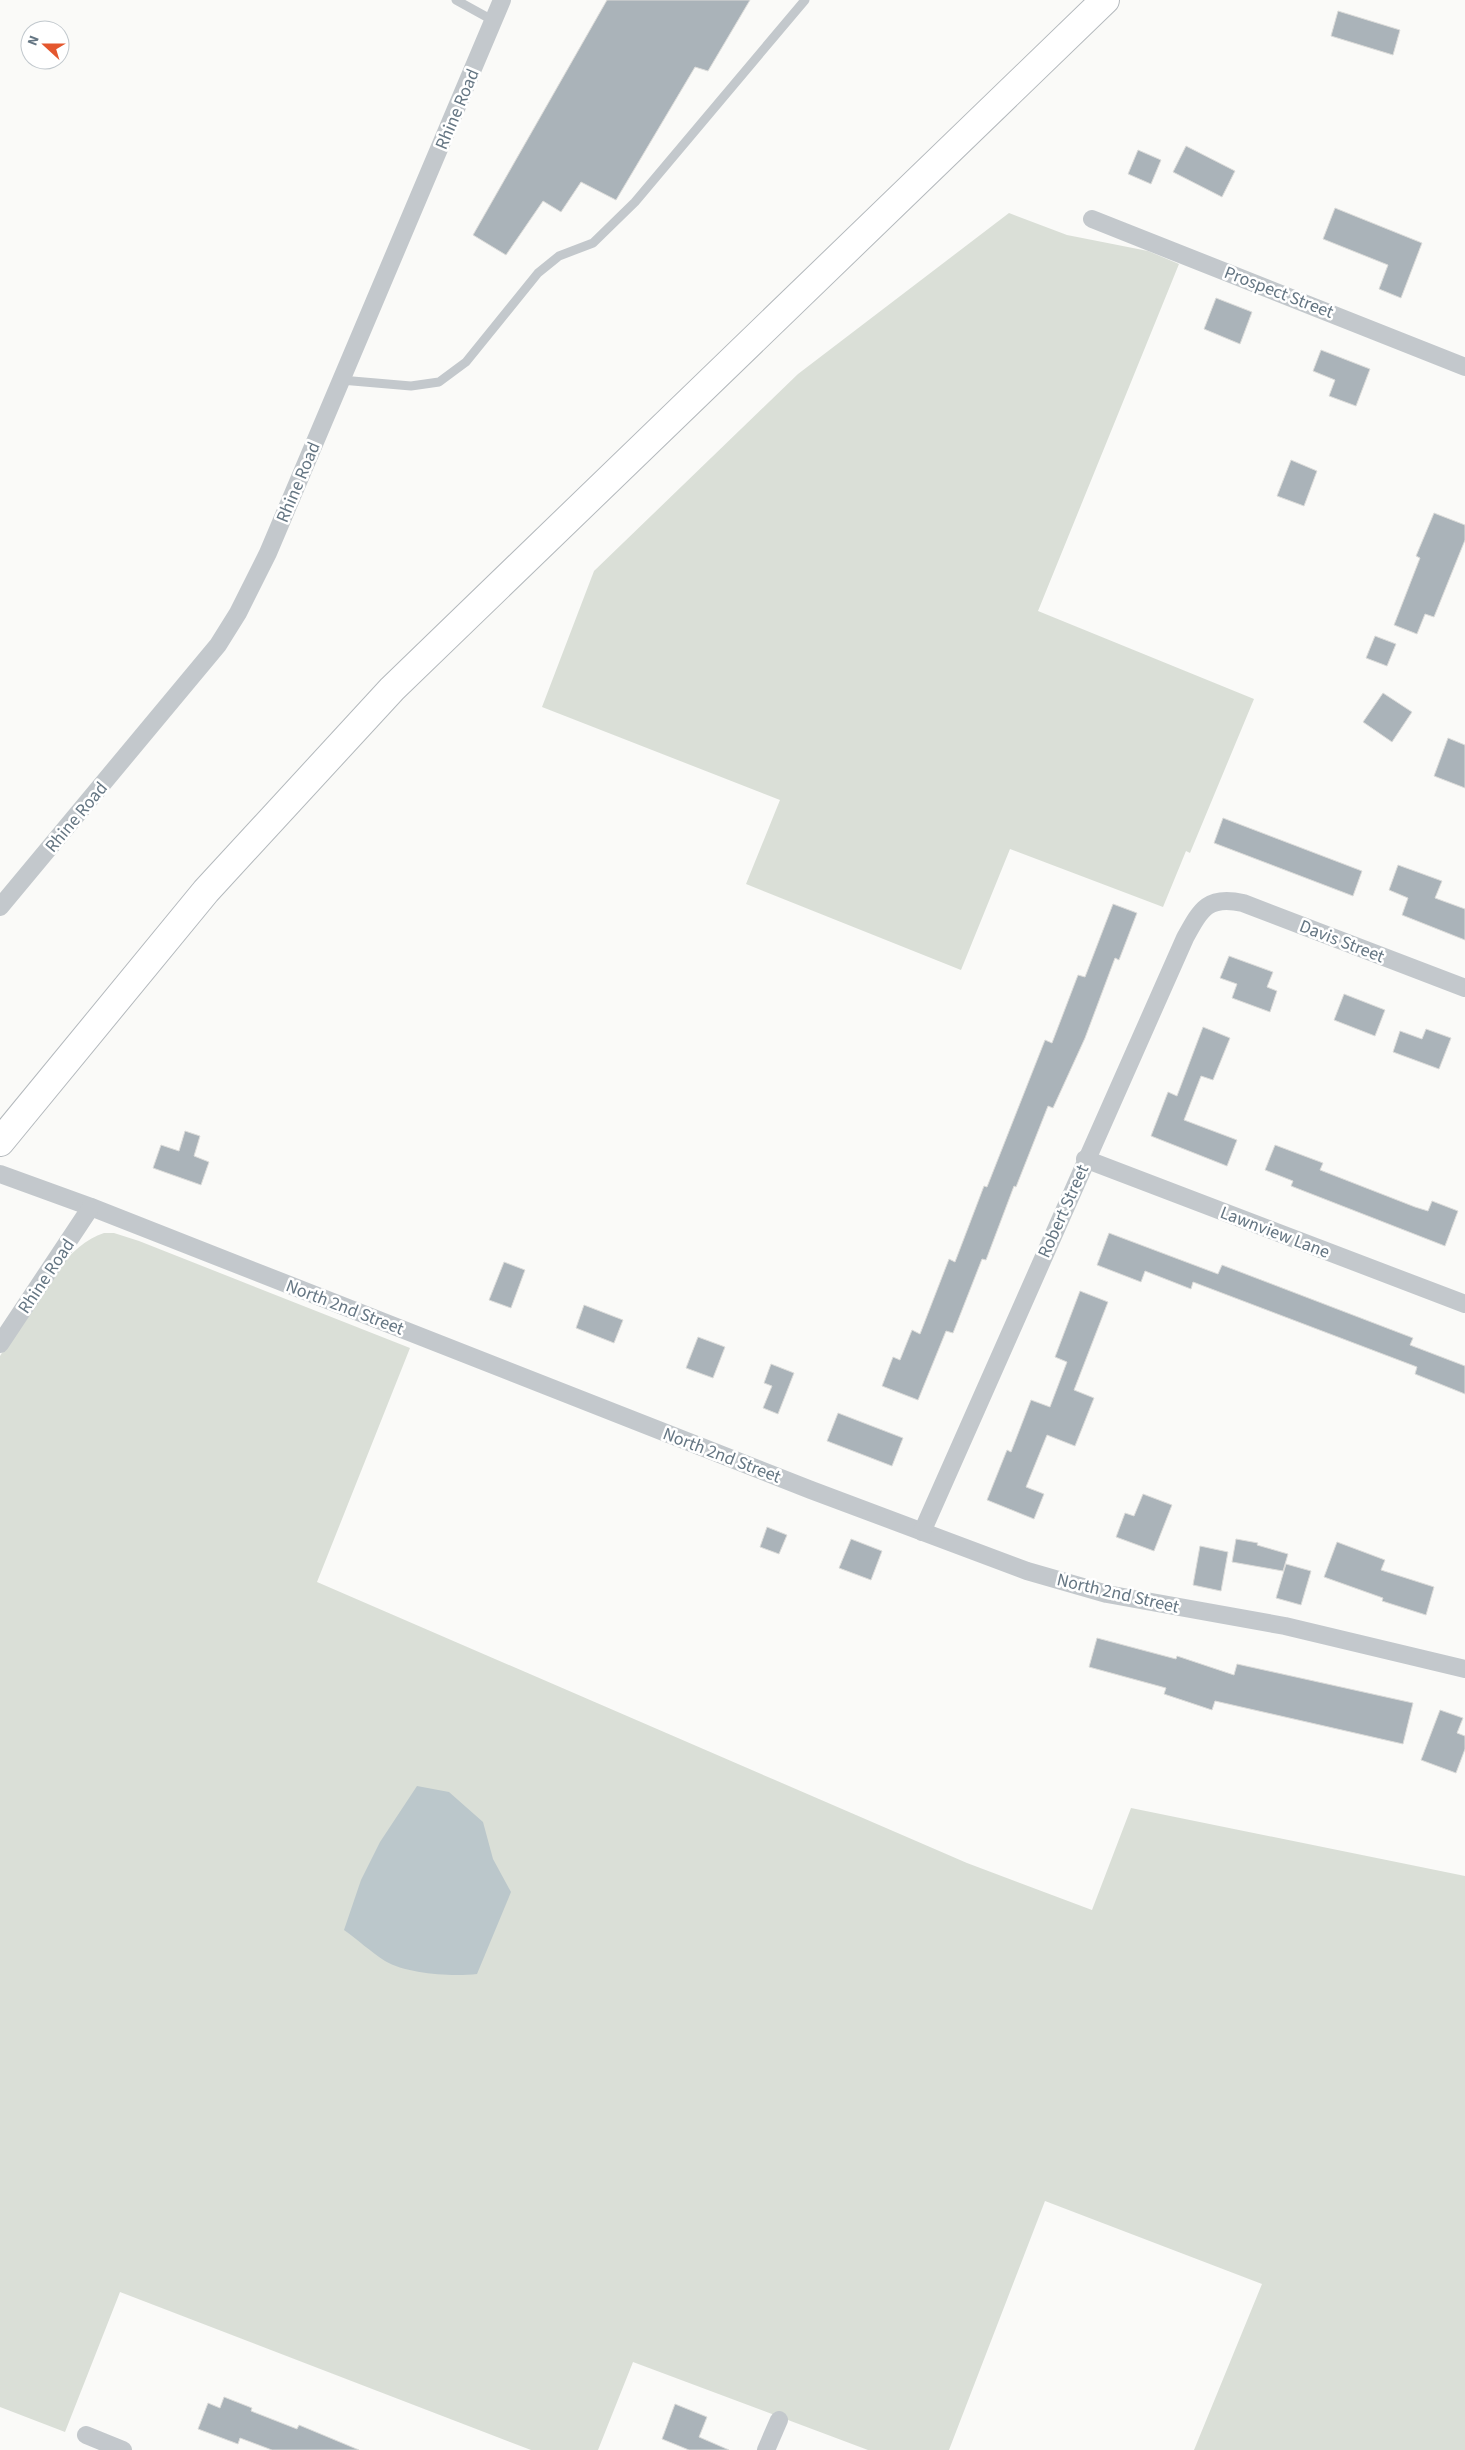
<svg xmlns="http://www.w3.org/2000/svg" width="1465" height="2450" viewBox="0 0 1465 2450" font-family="'Source Sans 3',sans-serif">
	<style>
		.green { fill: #dadfd7 }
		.water { fill: #bbc7cb }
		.building { fill: #aab3b9; stroke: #dcdcda }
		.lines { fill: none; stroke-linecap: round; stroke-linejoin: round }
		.trunk-casing { stroke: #b4b9bd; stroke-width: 30 }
		.service { stroke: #c3c8cc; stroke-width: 9 }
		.minor { stroke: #c3c8cc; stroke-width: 18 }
		.trunk { stroke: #fff; stroke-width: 28 }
		.labels { text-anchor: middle; stroke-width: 5; stroke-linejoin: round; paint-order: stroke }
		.street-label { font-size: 18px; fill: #657683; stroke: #fff }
	</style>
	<rect width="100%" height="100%" fill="#fafaf8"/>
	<!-- green -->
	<g class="green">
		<path d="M1009,213L1067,235L1148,251L1179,264L1038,611L1254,699L1190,853L1186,851L1163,907L1010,849L961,970L746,884L780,800L542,707L594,571L798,374Z"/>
		<path d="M104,1233H114L139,1241L410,1348L317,1582L967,1863L1092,1910L1131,1808L1465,1876V2450H1194L1262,2284L1045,2201L949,2450H868L633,2362L598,2450H531L120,2292L65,2432L0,2407V1356C25,1318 61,1246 104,1233Z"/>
	</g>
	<!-- water -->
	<path class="water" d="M417,1786L449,1792L483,1822L493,1859L511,1892L477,1974C452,1977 407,1974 385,1961C371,1952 358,1940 344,1930L361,1880L380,1842Z"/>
	<!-- building -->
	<g class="building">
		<path d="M607,0H750L708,71L695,67L616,200L581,182L561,212L543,201L506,255L473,235Z"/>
		<path d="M1338,11L1400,30L1393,55L1331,36Z"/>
		<path d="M1186,146L1235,171L1222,197L1173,172Z"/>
		<path d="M1138,150L1161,160L1151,184L1128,174Z"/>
		<path d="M1335,208L1422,243L1401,298L1379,289L1388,265L1323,239Z"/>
		<path d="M1216,298L1252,312L1240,344L1204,329Z"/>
		<path d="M1321,350L1370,369L1356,406L1329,396L1335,380L1313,371Z"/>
		<path d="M1291,460L1317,471L1304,506L1277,496Z"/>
		<path d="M1434,513L1465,525V540L1434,617L1425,614L1417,634L1394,625L1420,558L1416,556Z"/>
		<path d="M1375,636L1396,644L1387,666L1366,658Z"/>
		<path d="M1383,693L1412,712L1392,742L1363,722Z"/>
		<path d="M1448,738L1465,745V788L1434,776Z"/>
		<path d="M1223,818L1362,871L1353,896L1214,843Z"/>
		<path d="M1398,865L1442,881L1435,898L1465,909V940L1402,915L1408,898L1389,890Z"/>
		<path d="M1113,904L1137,913L1119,960L1115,958L1085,1038L1053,1108L1048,1106L1016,1187L1014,1186L986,1260L982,1259L953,1333L946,1331L918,1400L882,1386L893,1357L900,1360L912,1330L920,1334L949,1259L955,1262L984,1186L987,1187L1045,1040L1052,1043L1078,975L1085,977Z"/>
		<path d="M1229,956L1273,972L1267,987L1277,991L1270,1012L1232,998L1237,984L1220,978Z"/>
		<path d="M1344,994L1385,1010L1375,1036L1334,1020Z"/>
		<path d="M1203,1027L1230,1038L1213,1080L1201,1076L1184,1120L1237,1140L1227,1166L1151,1136L1168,1092L1177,1096Z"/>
		<path d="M1426,1029L1451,1038L1439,1069L1393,1052L1400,1031L1422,1039Z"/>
		<path d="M185,1131L200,1136L194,1156L209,1162L201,1185L153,1168L161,1145L179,1151Z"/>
		<path d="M1275,1145L1323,1163L1320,1170L1415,1207L1428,1211L1432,1201L1458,1211L1445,1246L1291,1186L1293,1181L1265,1170Z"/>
		<path d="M1109,1233L1218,1274L1222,1265L1413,1338L1410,1345L1465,1366V1394L1415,1374L1417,1367L1193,1282L1191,1289L1145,1271L1141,1282L1097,1265Z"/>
		<path d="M504,1262L525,1270L511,1308L489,1300Z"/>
		<path d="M1080,1291L1108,1302L1074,1390L1094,1398L1075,1446L1047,1435L1026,1487L1044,1494L1034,1519L987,1500L1007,1450L1011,1452L1031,1400L1050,1407L1067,1362L1055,1357Z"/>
		<path d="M584,1305L623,1320L614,1343L576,1328Z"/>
		<path d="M698,1337L725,1347L713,1378L686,1368Z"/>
		<path d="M771,1364L794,1373L778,1414L763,1408L772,1386L764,1383Z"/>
		<path d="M838,1413L903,1438L892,1466L827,1441Z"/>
		<path d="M1143,1494L1172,1505L1154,1551L1116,1537L1125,1513L1134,1516Z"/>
		<path d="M767,1527L787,1535L779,1554L760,1547Z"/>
		<path d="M851,1539L882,1551L871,1580L839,1568Z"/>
		<path d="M1236,1539L1258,1543L1257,1545L1288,1554L1283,1571L1232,1562Z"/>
		<path d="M1337,1542L1385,1560L1381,1570L1434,1587L1426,1615L1382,1601L1383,1598L1324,1577Z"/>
		<path d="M1200,1546L1228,1552L1221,1591L1193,1585Z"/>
		<path d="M1286,1564L1311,1571L1301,1605L1276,1598Z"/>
		<path d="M1097,1638L1176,1659L1177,1656L1234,1675L1237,1664L1413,1703L1403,1744L1215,1701L1212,1710L1164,1694L1166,1688L1089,1667Z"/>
		<path d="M1440,1710L1463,1718L1457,1733L1465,1736V1749L1456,1773L1421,1760Z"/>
		<path d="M224,2397L252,2408L251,2411L297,2429L299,2425L359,2450H272L240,2438L238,2444L198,2429L208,2403L220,2408Z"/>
		<path d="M675,2404L707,2417L699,2437L729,2450H689L662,2439Z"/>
	</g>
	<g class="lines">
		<defs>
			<path id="trunk" d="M0,1142L206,891L392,689L1105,0"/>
		</defs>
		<!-- trunk casing -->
		<use href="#trunk" class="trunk-casing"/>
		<!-- service -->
		<g class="service">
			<path d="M456,0L494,21"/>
			<path d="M341,380L411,386L439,382L466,362L538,273L559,256L593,243L635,202L805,0"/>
		</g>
		<!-- minor -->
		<g class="minor">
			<path d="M1092,219L1465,367"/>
			<path d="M0,907L218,645L238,613L268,553L502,0"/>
			<path d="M1085,1159L1465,1304"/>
			<path d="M0,1174L91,1207L811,1490L1027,1571L1107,1594L1285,1626L1465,1669"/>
			<path d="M0,1344L91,1207"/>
			<path d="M922,1532L1185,938C1201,909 1208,895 1243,903L1465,988"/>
			<path d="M86,2435L123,2450"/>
			<path d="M766,2450L779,2420"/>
		</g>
		<!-- trunk -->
		<use href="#trunk" class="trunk"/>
	</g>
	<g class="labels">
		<!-- street labels -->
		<g class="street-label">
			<text transform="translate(457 109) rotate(-67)" y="6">Rhine Road</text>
			<text transform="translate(1279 292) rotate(21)" y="6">Prospect Street</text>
			<text transform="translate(298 482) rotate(-67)" y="6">Rhine Road</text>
			<text transform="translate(76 817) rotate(-50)" y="6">Rhine Road</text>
			<text transform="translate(1342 941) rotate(21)" y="6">Davis Street</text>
			<text transform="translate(1063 1211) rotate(-66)" y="6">Robert Street</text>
			<text transform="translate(1275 1232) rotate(21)" y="6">Lawnview Lane</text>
			<text transform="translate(46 1276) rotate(-56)" y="6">Rhine Road</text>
			<text transform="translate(345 1307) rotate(21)" y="6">North 2nd Street</text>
			<text transform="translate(722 1455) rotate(21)" y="6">North 2nd Street</text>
			<text transform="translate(1118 1593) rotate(13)" y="6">North 2nd Street</text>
		</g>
	</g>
	<!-- north arrow -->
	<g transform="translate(45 45) rotate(291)"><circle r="24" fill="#ffffff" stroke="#c1c8cd"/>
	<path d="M0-4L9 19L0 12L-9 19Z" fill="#e4572e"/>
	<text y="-8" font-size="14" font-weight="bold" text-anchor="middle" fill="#657683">N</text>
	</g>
</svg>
